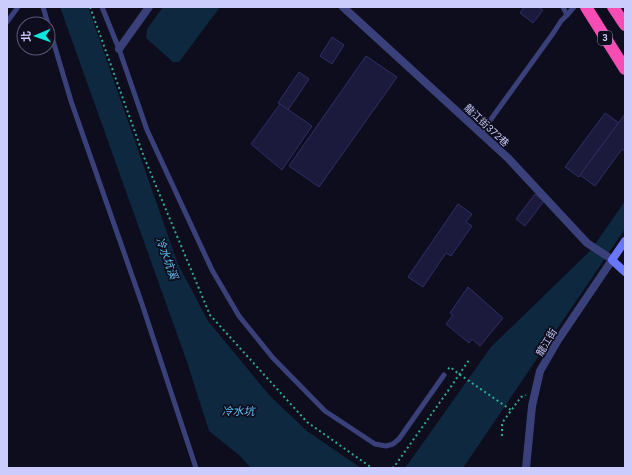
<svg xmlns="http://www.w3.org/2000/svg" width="632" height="475" viewBox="0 0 632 475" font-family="Roboto,'Noto Sans TC',sans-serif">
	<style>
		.water { fill: #0e283f }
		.building { fill: #1c1a3c; stroke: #312d67 }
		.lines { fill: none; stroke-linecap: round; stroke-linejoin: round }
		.path { stroke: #33a892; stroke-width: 2; stroke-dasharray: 2 3; stroke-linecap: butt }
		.lane { stroke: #3a4079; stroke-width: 5 }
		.street { stroke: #3a4079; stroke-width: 8 }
		.secondary { stroke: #6876f7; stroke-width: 8 }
		.highway { stroke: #f54db3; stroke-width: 12 }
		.labels { text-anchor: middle; stroke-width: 3.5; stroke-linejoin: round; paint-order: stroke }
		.shield { fill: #0d0d1d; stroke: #9293b9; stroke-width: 1 }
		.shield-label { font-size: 9px; font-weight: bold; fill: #cbccfc }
		.street-label { font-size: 10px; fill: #cbccfc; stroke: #0d0d1d }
		.water-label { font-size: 11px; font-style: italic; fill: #5fc4f6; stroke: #0d0d1d }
	</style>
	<rect width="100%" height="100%" fill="#0d0d1d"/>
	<!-- water -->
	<g class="water">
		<path d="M60,7H88L178,264L208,321L270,396L307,431L361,468H251L239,455L209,431L187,362Z"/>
		<path d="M163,7H220L179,62H173L146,38L147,29Z"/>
		<path d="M625,201V229L463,468H404L408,464L491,347L591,250Z"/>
	</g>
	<!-- building -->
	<g class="building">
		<path d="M524,7H538L543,10L533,23L520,13Z"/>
		<path d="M332,37L344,45L332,64L320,56Z"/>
		<path d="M366,56L397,77L319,187L289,166Z"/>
		<path d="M299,72L309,79L288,110L278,103Z"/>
		<path d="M280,104L312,126L282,170L251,144Z"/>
		<path d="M605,113L619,123L579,177L565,167Z"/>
		<path d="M625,114V151L622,149L595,186L580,175Z"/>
		<path d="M535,194L544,201L525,226L516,219Z"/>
		<path d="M458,204L472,214L466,222L472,226L451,256L446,253L423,287L408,277Z"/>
		<path d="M468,287L503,318L480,346L472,339L469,343L446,324L453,315L450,313Z"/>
	</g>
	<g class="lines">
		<!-- path -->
		<g class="path">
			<path d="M90,7L144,157L210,315L307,422L372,468"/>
			<path d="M448,369L450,367L459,374L511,410"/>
			<path d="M502,436V423L521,397L526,395"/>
			<path d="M392,468L394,467L450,388L469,360"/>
		</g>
		<!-- lane -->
		<g class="lane">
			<path d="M43,7L71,101L142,304L196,468"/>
			<path d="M102,7L119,49L147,130L212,270L239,316L273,358L325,411L375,444L386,446L393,444L399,439L444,375"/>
			<path d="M563,7L567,15"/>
			<path d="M7,22L18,7"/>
			<path d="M481,133L554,32L561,21L567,15L574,7"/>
		</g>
		<!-- street -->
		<g class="street">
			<path d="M343,7L508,158L587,243L610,258L612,260L558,340L540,371L532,406L526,468"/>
			<path d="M119,49L149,7"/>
		</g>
		<!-- secondary -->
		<path class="secondary" d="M625,241L612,260L625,272"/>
		<!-- highway -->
		<g class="highway">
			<path d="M586,7L625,69"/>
			<path d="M613,7L625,25"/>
		</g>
	</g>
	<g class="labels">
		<!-- shield labels -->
		<rect class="shield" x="598" y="31" width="14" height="14" rx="3"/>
		<g class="shield-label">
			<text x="605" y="41">3</text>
		</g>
		<!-- street labels -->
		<g class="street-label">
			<text transform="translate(487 125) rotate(43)" y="4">龍江街372巷</text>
			<text transform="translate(546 342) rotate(-59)" y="4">龍江街</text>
		</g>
		<!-- water labels -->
		<g class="water-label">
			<text transform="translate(167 258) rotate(70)" y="4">冷水坑溪</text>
			<text x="238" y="415">冷水坑</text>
		</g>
	</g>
	<!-- border -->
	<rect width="632" height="475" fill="none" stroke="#cbccfc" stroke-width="16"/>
	<!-- north arrow -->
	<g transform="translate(36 36) rotate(268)"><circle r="19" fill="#0d0d1d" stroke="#595976"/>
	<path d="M0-3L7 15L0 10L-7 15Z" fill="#0de7e0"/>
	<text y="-6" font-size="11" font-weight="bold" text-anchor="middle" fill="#cbccfc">北</text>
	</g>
</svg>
